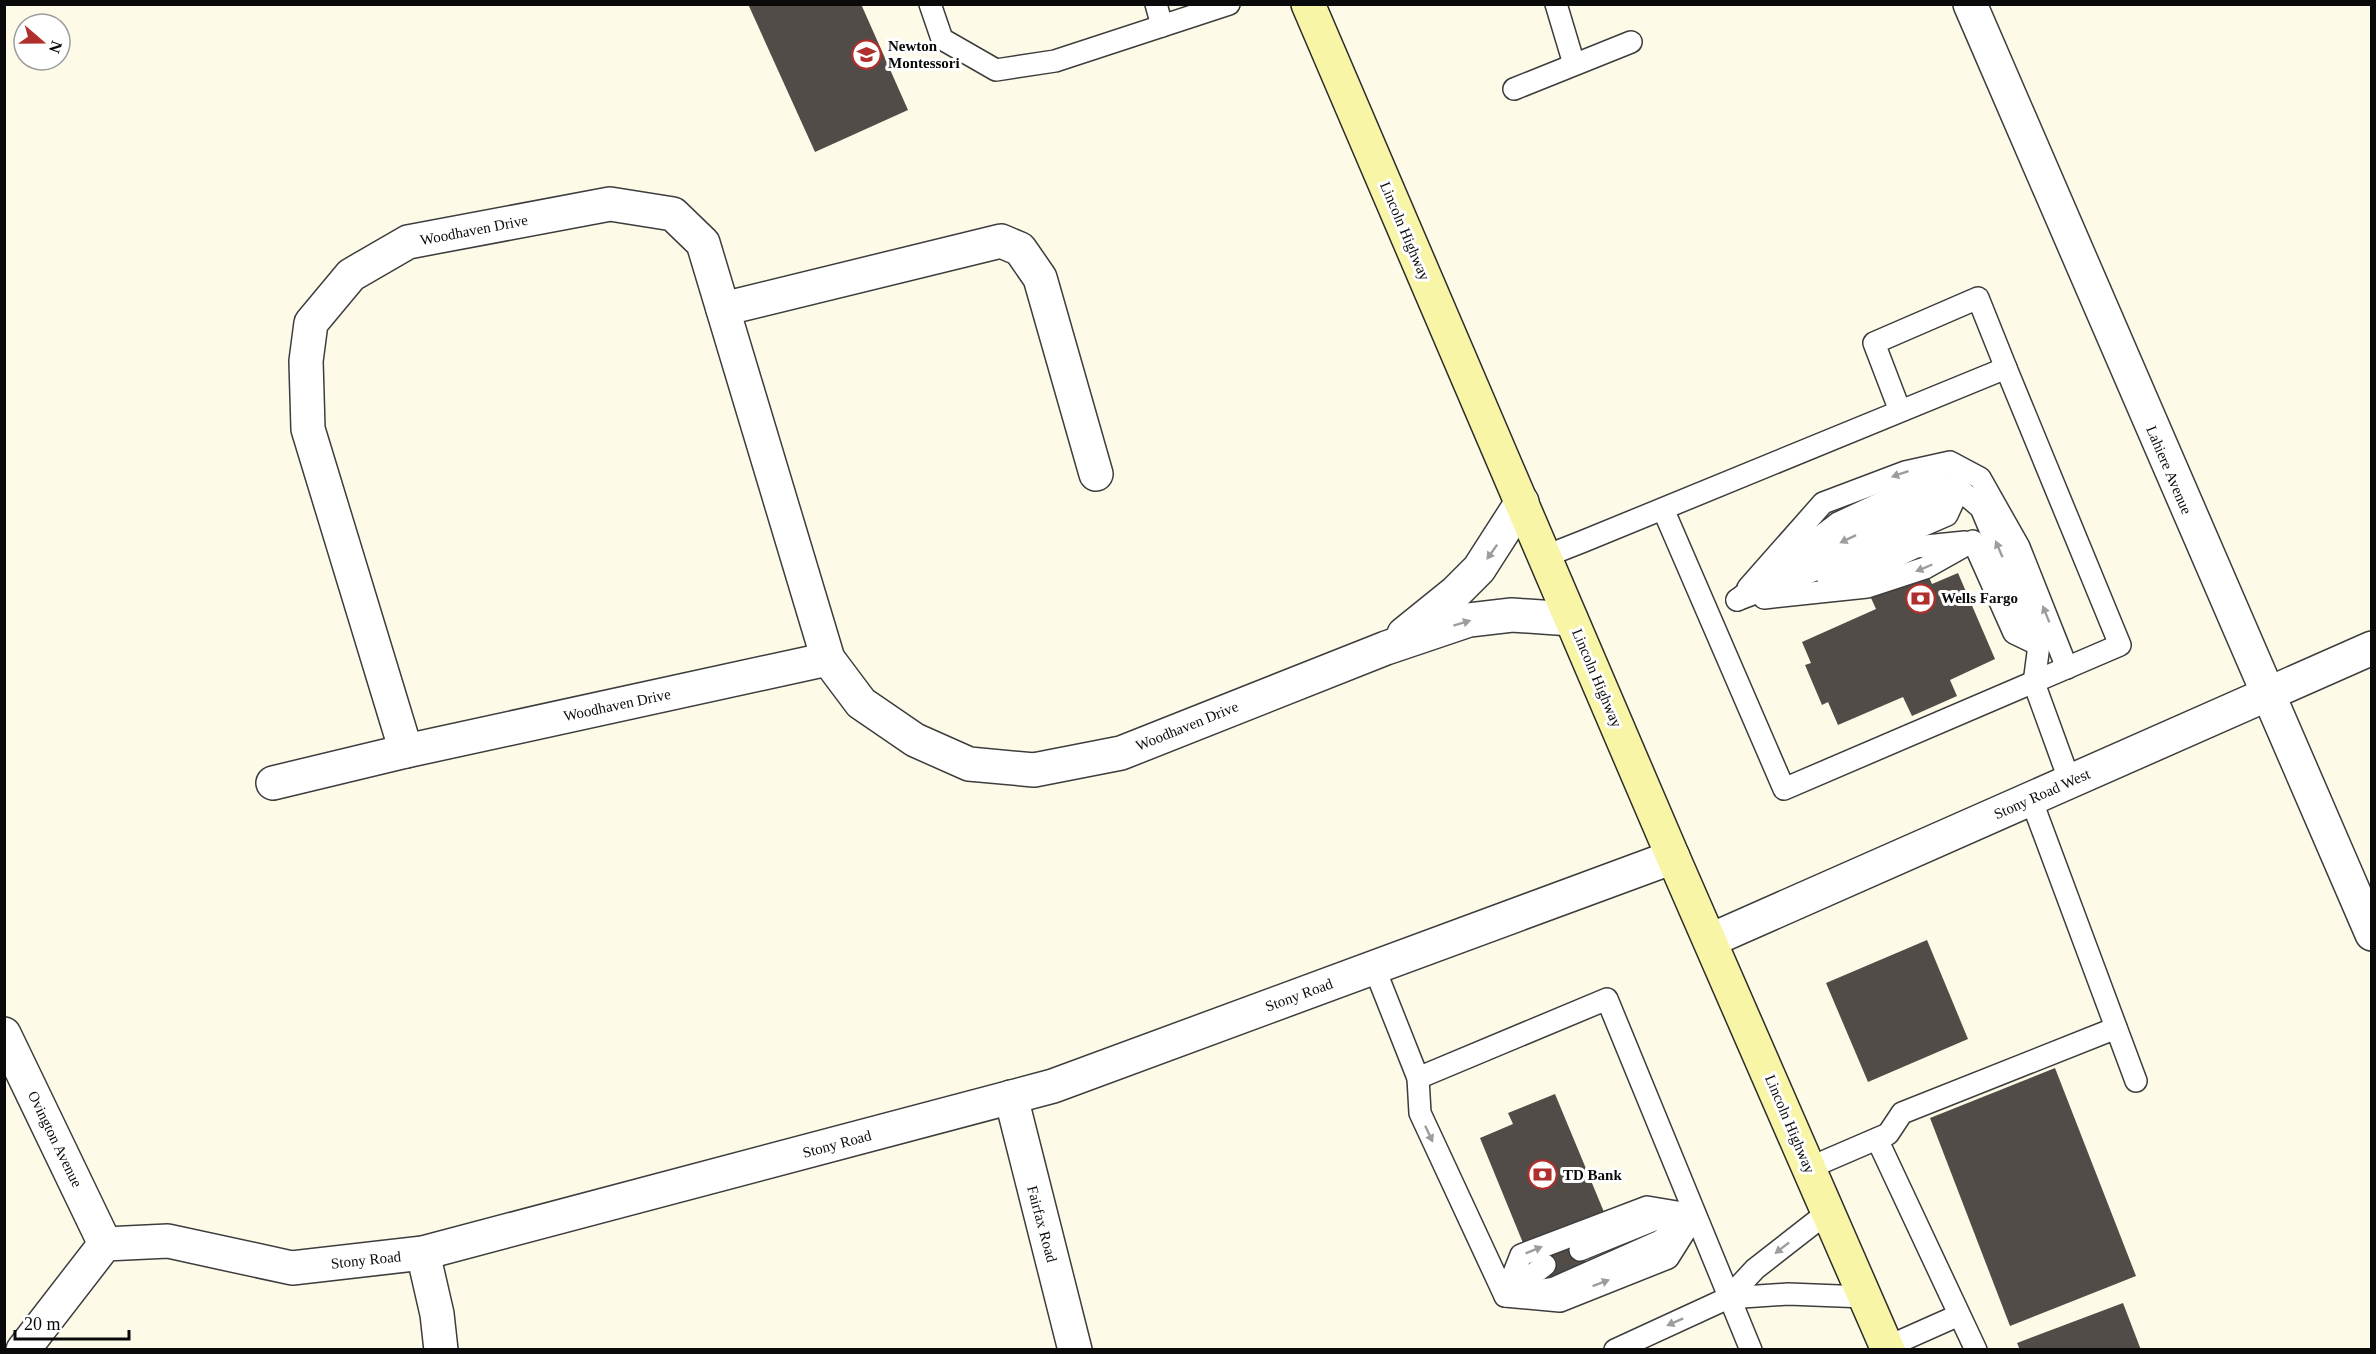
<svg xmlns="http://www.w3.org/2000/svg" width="2376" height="1354" viewBox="0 0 2376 1354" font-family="'Times New Roman',serif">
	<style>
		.building { fill: #514c47 }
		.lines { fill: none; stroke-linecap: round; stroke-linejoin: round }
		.lane-casing { stroke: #3d3d3d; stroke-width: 24 }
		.street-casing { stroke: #3d3d3d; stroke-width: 36 }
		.secondary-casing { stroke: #2c2c2c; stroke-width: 36 }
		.lane { stroke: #fff; stroke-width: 21 }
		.street { stroke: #fff; stroke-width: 33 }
		.secondary { stroke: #f9f5a7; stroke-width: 33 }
		.oneway { fill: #9d9d9d }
		.labels { text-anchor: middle; stroke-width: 6; stroke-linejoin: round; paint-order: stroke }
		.poi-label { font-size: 15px; font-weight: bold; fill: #0a0a0a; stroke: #fff; text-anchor: start }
		.street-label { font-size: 15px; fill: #0a0a0a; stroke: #fff }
	</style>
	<rect width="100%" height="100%" fill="#fdfbe8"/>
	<!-- building -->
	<g class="building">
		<path d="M748,4H861L908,110L815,152Z"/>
		<path d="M1901,514L1932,584L1958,573L1995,659L1950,680L1957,696L1912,716L1903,697L1838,725L1828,702L1822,705L1805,665L1811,663L1802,642L1876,609L1852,556Z"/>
		<path d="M1927,940L1968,1039L1868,1082L1826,983Z"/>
		<path d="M2055,1068L2136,1276L2010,1326L1930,1118Z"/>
		<path d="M1555,1094L1604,1212L1580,1250L1598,1291L1562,1306L1534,1238L1523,1243L1480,1138L1513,1124L1508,1113Z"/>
		<path d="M2123,1303L2141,1350H2020L2017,1343Z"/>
	</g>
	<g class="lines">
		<defs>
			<g id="lane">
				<path d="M930,4L942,39L996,70L1055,61L1229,4"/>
				<path d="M1156,4L1162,26"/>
				<path d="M1556,4L1574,64"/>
				<path d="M1514,89L1631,42"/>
				<path d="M1935,478L1959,489L1947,515L1852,556L1737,600L1838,523Z"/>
				<path d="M1663,509L1784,789L2120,645L2006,368"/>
				<path d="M1546,556L1584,541L2006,368L1978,298L1874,343L1900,411"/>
				<path d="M1828,580L1860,573L1916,547L1965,542"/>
				<path d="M1748,588L1823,503L1905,472L1950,462L1980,478L2019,547L2067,668"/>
				<path d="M1764,598L1867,587L1925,568L1973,541L2014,633L2039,645"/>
				<path d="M1737,600L1846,539L1959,489L1981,508L2039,645L2034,683L2070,782"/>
				<path d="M2031,799L2136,1081"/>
				<path d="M1374,967L1418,1078L1607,999L1751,1350"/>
				<path d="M1418,1078L1420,1113L1505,1296L1545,1265"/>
				<path d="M1877,1139L1976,1350"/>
				<path d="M1809,1168L1888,1134L1902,1113L2116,1028"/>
				<path d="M1828,1212L1755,1269L1728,1298L1788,1294L1865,1297"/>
				<path d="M1580,1250L1654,1220L1676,1217"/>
				<path d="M1531,1292L1554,1288L1660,1241L1685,1223"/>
				<path d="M1506,1293L1521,1255L1647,1207L1695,1215"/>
				<path d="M1505,1296L1560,1301L1668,1258L1695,1215"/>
				<path d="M1887,1347L1959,1315"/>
				<path d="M1615,1350L1728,1298"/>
			</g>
			<g id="street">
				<path d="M1970,4L2372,934"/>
				<path d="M723,309L1001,241L1020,249L1040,278L1096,474"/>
				<path d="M1404,634L1456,592L1479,569L1522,502"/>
				<path d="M406,751L308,429L306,361L311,323L351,275L408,242L610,204L673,214L703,243L828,659L861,703L915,740L969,764L1034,770L1121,753L1386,648L1469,620L1512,615L1571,619"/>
				<path d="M273,783L406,751L828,659"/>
				<path d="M1711,940L2372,648"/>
				<path d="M4,1034L105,1244"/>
				<path d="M1011,1097L1075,1350"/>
				<path d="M423,1253L437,1314L441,1350"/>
				<path d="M23,1350L105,1244L168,1241L292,1268L423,1253L1053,1086L1673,857"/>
			</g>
			<path id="secondary" d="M1308,4L1673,857L1888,1350"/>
		</defs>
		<!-- lane casing -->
		<use href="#lane" class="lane-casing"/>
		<!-- street casing -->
		<use href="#street" class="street-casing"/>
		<!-- secondary casing -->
		<use href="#secondary" class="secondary-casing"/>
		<!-- lane -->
		<use href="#lane" class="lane"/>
		<!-- street -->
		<use href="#street" class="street"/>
		<!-- secondary -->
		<use href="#secondary" class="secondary"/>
	</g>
	<!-- one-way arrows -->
	<defs><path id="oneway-solid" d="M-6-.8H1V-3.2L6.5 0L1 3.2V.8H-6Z" transform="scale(1.5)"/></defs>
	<g class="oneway">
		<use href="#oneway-solid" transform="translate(1900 474) rotate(161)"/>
		<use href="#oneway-solid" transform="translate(1848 539) rotate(154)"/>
		<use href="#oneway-solid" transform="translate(1999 549) rotate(-113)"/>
		<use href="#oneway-solid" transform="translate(1492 552) rotate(125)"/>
		<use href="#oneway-solid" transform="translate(1924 568) rotate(157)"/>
		<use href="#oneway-solid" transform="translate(2046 614) rotate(-112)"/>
		<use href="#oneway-solid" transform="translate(1462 623) rotate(-17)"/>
		<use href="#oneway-solid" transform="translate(1429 1134) rotate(65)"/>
		<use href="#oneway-solid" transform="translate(1782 1248) rotate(142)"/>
		<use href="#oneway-solid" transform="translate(1534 1250) rotate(-22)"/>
		<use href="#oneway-solid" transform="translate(1601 1283) rotate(-21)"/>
		<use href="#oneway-solid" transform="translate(1675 1322) rotate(156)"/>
	</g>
	<!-- icons -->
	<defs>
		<symbol id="school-ring" viewBox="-11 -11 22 22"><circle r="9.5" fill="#fff" stroke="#af2f2d" stroke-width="1.5"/><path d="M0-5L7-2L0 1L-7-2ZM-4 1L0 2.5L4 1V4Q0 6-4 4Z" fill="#af2f2d"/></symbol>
		<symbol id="bank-ring" viewBox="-11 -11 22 22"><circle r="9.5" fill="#fff" stroke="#af2f2d" stroke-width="1.5"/><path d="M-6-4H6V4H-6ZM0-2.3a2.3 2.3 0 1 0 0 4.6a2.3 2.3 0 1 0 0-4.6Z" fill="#af2f2d"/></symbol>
	</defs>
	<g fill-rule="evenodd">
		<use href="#school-ring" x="850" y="38" width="33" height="33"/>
		<use href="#bank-ring" x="1904" y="582" width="33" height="33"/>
		<use href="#bank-ring" x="1526" y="1158" width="33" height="33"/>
	</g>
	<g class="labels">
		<!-- poi labels -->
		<g class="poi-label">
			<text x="888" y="51">Newton<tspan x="888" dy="17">Montessori</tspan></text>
			<text x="1941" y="603">Wells Fargo</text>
			<text x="1563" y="1180">TD Bank</text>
		</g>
		<!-- street labels -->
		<g class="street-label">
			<text transform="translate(474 230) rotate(-11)" y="5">Woodhaven Drive</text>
			<text transform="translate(1405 231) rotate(67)" y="5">Lincoln Highway</text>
			<text transform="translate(2169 470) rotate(67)" y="5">Lahiere Avenue</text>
			<text transform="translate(1597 678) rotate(67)" y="5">Lincoln Highway</text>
			<text transform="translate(617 705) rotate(-12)" y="5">Woodhaven Drive</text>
			<text transform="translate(1187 726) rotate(-22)" y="5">Woodhaven Drive</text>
			<text transform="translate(2042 794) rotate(-24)" y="5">Stony Road West</text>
			<text transform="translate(1299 995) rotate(-20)" y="5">Stony Road</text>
			<text transform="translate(1790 1124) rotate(67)" y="5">Lincoln Highway</text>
			<text transform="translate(55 1139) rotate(64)" y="5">Ovington Avenue</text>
			<text transform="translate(837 1144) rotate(-15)" y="5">Stony Road</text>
			<text transform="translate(1042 1224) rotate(75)" y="5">Fairfax Road</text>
			<text transform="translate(366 1260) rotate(-6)" y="5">Stony Road</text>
		</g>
	</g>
	<!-- border -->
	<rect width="2376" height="1354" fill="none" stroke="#0a0a0a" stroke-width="12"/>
	<!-- north arrow -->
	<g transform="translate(42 42) rotate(110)"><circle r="28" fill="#ffffff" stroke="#9d9d9d" stroke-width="1.5"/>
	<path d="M0-4.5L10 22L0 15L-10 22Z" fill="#af2f2d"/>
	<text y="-9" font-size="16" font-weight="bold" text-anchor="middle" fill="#0a0a0a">N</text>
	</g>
	<!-- scale -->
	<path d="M15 1330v9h114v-9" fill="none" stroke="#0a0a0a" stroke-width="3"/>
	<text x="24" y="1330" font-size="18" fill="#0a0a0a" stroke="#ffffff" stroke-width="4.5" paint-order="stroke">20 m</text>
</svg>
